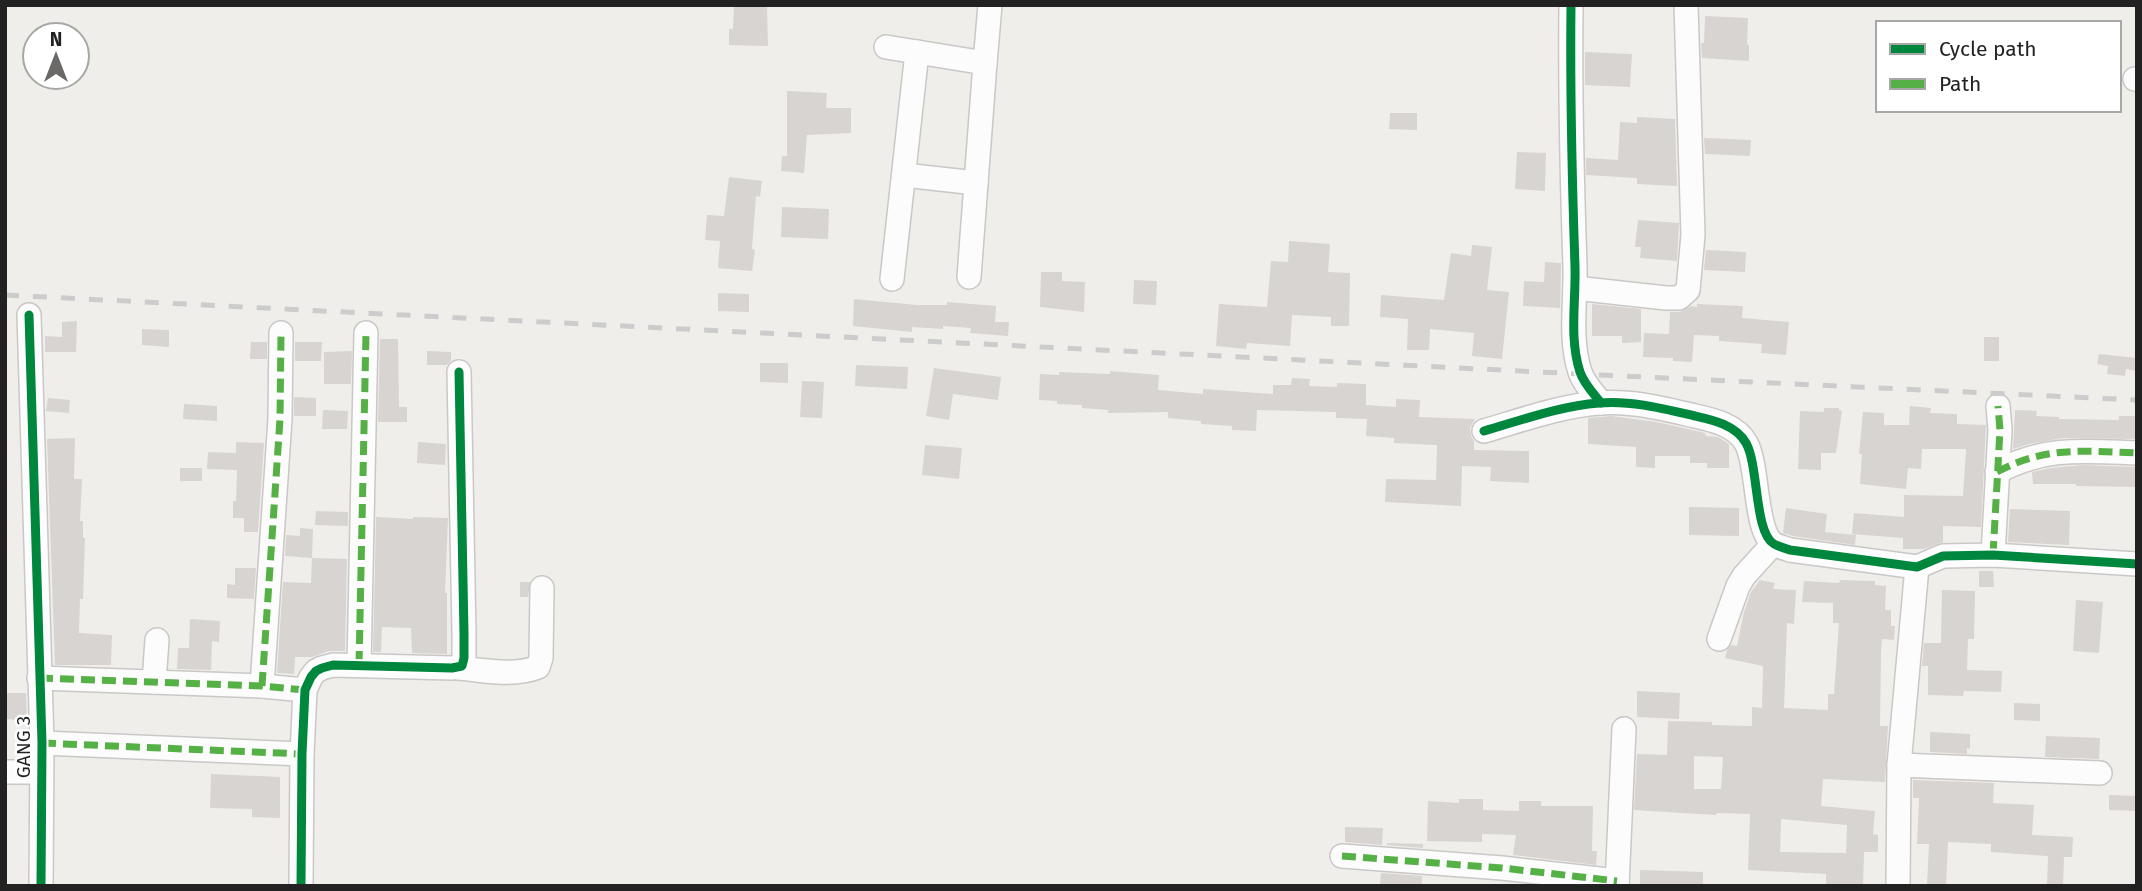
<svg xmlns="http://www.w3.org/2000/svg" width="2142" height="891" viewBox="0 0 2142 891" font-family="'Fira Sans',sans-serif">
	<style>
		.building { fill: #d7d4d2; fill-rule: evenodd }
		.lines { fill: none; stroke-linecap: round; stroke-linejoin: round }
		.minor-casing { stroke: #c9c8c7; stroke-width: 26 }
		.minor { stroke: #fdfcfc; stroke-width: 23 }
		.rail { stroke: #ccc; stroke-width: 5; stroke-dasharray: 14 14; stroke-linecap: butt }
		.quiet { stroke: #55b145; stroke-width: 7; stroke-dasharray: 14 7; stroke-linecap: butt }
		.cycleway-casing { stroke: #fff; stroke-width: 13 }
		.cycleway { stroke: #00873e; stroke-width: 9 }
		.labels { text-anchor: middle; stroke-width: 5; stroke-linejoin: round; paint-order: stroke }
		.street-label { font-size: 19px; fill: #222; stroke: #fff }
	</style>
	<rect width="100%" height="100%" fill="#f0eeeb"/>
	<!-- building -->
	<g class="building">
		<path d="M734,5H767L768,46L729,45V29H733Z"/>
		<path d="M1705,16L1748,18L1747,45H1749V61L1702,58L1701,43H1704Z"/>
		<path d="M1585,52L1632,54L1630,87L1585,85Z"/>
		<path d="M787,91L827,93L826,108H851V133L807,135L804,173L781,171L782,156H787Z"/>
		<path d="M1390,113H1417V130L1389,129Z"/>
		<path d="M1637,117L1675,119L1677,186L1637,184V178L1586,175V158L1618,160L1620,122L1637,123Z"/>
		<path d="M1704,138L1751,140L1750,156L1705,154Z"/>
		<path d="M1517,152L1546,153L1545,191L1515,189Z"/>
		<path d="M729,177L762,181L760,197L756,196L752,249L755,250L752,271L718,268L720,241L705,240L707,215L724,216Z"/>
		<path d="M782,207L829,209L828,239L781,237Z"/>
		<path d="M1638,220L1679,223L1677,261L1640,258L1641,247H1635Z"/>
		<path d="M1289,241L1330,244L1328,272L1350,273L1349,326H1331V317L1292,315L1290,346L1247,343L1246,349L1216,346L1219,304L1267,307L1271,261L1288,262Z"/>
		<path d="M1472,245L1492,247L1487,290L1509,292L1502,359L1472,356L1474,333L1430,329L1429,350H1407L1408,319L1380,317L1381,295L1444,300L1451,253L1471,256Z"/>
		<path d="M1706,250L1746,252L1745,272L1704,270Z"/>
		<path d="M1545,262L1561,263L1560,308L1523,306L1524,281L1544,282Z"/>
		<path d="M1041,272H1062V281L1085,282L1084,312L1040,307Z"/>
		<path d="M1134,280L1157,281L1156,305L1133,304Z"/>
		<path d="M718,293L749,294V312L718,311Z"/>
		<path d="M854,299L917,305H947V302L996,306L995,322H1009L1008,336L970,333L971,328L943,326V329L912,327V332L853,326Z"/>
		<path d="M1592,304L1641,309V342L1622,343V336H1592Z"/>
		<path d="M1697,304L1743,306L1742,318L1789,322L1786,355L1761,353L1762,344L1719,341V336L1694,335L1692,362L1673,361V358L1643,357L1644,333L1669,334L1670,312H1680L1691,306L1697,307Z"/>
		<path d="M77,321L76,352H45V336L62,337V322Z"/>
		<path d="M142,329L169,330V347L142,345Z"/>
		<rect x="1984" y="337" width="15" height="24"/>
		<path d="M380,339H398L399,407H407V422H378Z"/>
		<path d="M251,342H267V359H250Z"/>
		<path d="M295,342H322L321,361H295Z"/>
		<path d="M352,351L351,384H324V352Z"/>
		<path d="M427,351L451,352V361L447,365H427Z"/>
		<path d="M2099,354L2137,358V371L2126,369L2125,376L2107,374L2108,366L2097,364Z"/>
		<path d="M760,363H788V383L760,382Z"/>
		<path d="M856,365L908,367L907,389L855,386Z"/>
		<path d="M934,368L1001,377L998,400L953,394L949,420L926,416Z"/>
		<path d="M1110,371L1159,375L1158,390L1203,394V389L1273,394V385H1291L1292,378L1310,379L1309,386L1337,387V383L1366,384V405L1396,407V399L1420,400L1419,417L1475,419L1470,428L1471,436L1474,441V450L1529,451V483L1490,481L1491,467L1462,466L1461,506L1385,502L1386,479L1436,480L1437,445L1394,443V438L1366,436L1367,419L1336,418V412L1257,410L1256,431L1232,430V426L1201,424V421L1168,418V412L1108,413V410L1082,408V405L1057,404V401L1039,400L1040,374L1059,375V372L1110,374Z"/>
		<path d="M802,381L824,382L822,418L800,417Z"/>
		<path d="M294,397L316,398V416H294Z"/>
		<path d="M48,398L70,400L69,413L46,411Z"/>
		<path d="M184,404L217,406V421L183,419Z"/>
		<path d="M1910,406L1931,408L1930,413L1957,414V424L1986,425L1981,527L1943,526V542L1924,549H1903V538L1852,534L1854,513L1904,517V495L1963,496L1966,449H1922L1921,469L1908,468L1906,489L1860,484L1862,454H1859L1863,412L1884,413V425H1909Z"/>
		<path d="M1824,408H1839V410L1842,411L1836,453H1821V470L1798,469L1800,411L1824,412Z"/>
		<path d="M323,410L348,411L347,429H322Z"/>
		<path d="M2015,410L2037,411L2036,416L2059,417V419L2119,420V416H2137V439L2063,438L2029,444L2013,449Z"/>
		<path d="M1611,416L1657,422L1705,433L1706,436L1718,437L1729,444V468H1707V463H1690V456H1655V468L1636,467V447L1588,444V418Z"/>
		<path d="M75,438L74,479H82L80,521H83V538H85L83,599H80L79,633L112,635L111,665H55L47,439Z"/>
		<path d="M236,442L264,443L258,532H244V518H233V501H236L237,470L207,469L208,452L236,453Z"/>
		<path d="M418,442L446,444L445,465L417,463Z"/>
		<path d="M925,445L962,448L959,479L922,475Z"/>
		<path d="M2082,465L2137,467V487L2076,486V484H2033L2032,472L2051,468Z"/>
		<rect x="180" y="468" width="22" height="13"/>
		<path d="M1689,507L1739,508V536L1689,535Z"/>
		<path d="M1786,508L1827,514L1825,532L1856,535L1855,545L1793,536L1783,533Z"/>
		<path d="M2010,509L2070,511L2069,545L2008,542Z"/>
		<path d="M316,511L348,512V526L315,525Z"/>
		<path d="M376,517L413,519V517L448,518L445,593H447V654L412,653L411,628L382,627L381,652H373Z"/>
		<path d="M300,528L313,529L312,558L347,559L345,651H329L312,657H295L294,674L277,673L283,582L311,583L312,558L285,556L286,535L300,536Z"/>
		<path d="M235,568H256L254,599L227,598V584L235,585Z"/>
		<path d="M1979,571H1993L1994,587H1979Z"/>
		<path d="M1760,580L1775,583L1773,589L1796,590L1794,624L1787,623L1784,708L1828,710V694H1834L1839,623H1833V603L1802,602L1804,581L1839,583L1840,580L1875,581V585L1886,586L1885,610H1891V626H1895L1894,640L1882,639L1881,652L1880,726H1888L1885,782L1823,779L1821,806L1875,811L1873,834L1878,835V852H1864L1863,886H1826V874L1748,870L1750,814L1717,813L1716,815L1634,810L1637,754L1667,755L1668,721L1712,722V725L1752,726V707L1762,708L1763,666L1725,658L1727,650L1731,645L1737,646L1744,612L1751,592ZM1694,756L1723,757L1721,789H1694ZM1781,819L1847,825L1846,853L1780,852Z"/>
		<path d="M520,582H530L528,597H520Z"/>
		<path d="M1942,590L1975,591L1974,639H1968L1967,670L2002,671L2001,692L1964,691L1963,696L1928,695V666H1922L1924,643H1941Z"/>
		<path d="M2076,600L2103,602L2099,653L2073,651Z"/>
		<path d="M190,619L220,621L219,642L212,641L211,670L177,669L178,648H189Z"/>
		<path d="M1637,691L1680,693L1679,719L1637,717Z"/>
		<path d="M5,693H26L27,720L5,719Z"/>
		<path d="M2014,703L2040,704V721L2014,720Z"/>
		<path d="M1930,732L1970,734V749L1967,748V754L1930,752Z"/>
		<path d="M2046,736L2100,738L2099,759L2045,757Z"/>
		<path d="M211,774L280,777V818L252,817V809L210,808Z"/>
		<path d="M1913,780L1994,783L1993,803L2034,805L2032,835L2073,837L2072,857H2064L2063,886H2047L2048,856L1991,852V844L1948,842L1946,886H1927L1929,844H1917L1919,798H1913Z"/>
		<path d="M2109,795L2137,796V811L2109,810Z"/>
		<path d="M1459,799H1483V810L1519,811V801H1541V806H1593L1592,851H1597L1596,865L1513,855L1516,835L1482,834V842L1427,841L1428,801L1459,803Z"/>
		<path d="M1345,827L1383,828L1382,845L1345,842Z"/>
		<path d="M1387,843L1423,844V848L1387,845Z"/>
		<path d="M1640,870L1703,872V886H1640Z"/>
		<path d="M1381,873L1422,876V886H1380Z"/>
	</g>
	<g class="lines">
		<defs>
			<g id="minor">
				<path d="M1571,5C1570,92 1572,179 1575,266C1576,302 1569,338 1580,372C1584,384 1594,394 1601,403"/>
				<path d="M886,47L985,63L990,5"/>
				<path d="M2135,79H2137"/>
				<path d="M904,175L976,183"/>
				<path d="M969,277L985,63"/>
				<path d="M892,279L917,52"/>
				<path d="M1575,288L1666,298H1679L1688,290L1693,235L1686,5"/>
				<path d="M29,315L42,743L41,886"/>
				<path d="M1484,431C1522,420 1560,406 1599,403C1631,400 1665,409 1695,416C1713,420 1736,425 1746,443C1759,466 1754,532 1774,544C1779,547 1785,548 1790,550L1917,567L1943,556L1993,555L2137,564"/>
				<path d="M1997,472C2045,446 2084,451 2137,453"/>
				<path d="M1993,555L2000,430L1998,406"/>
				<path d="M1719,639L1738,586L1744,576L1773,544"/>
				<path d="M359,665L366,333"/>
				<path d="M458,668C483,670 514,677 538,667L541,658L542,588"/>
				<path d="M39,678L262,686L305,690"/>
				<path d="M154,682L157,640"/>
				<path d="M262,686L280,419L281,333"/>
				<path d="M42,743L302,754"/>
				<path d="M1899,765L2100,773"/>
				<path d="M5,772H41"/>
				<path d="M1342,856L1502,868L1617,881"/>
				<path d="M301,886L302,754L305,690L311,677L316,671L322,668L333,665L452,668L462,666L464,658V633L459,372"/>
				<path d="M1617,886L1624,729"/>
				<path d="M1898,886L1899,765L1917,567"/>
			</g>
		</defs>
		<!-- minor casing -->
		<use href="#minor" class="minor-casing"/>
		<!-- minor -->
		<use href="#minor" class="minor"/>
		<!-- rail -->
		<path class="rail" d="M5,295L1580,374L2137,400"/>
		<!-- quiet -->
		<g class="quiet">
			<path d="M1997,472C2045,446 2084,451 2137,453"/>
			<path d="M1993,555L2000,430L1998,406"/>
			<path d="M359,665L366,333"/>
			<path d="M39,678L262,686L305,690"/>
			<path d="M262,686L280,419L281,333"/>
			<path d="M42,743L302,754"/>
			<path d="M1342,856L1502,868L1617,881"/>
		</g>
		<defs>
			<g id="cycleway">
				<path d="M1571,5C1570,92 1572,179 1575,266C1576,302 1569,338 1580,372C1584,384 1594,394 1601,403"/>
				<path d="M29,315L42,743L41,886"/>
				<path d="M1484,431C1522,420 1560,406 1599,403C1631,400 1665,409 1695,416C1713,420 1736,425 1746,443C1759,466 1754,532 1774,544C1779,547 1785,548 1790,550L1917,567L1943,556L1993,555L2137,564"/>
				<path d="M301,886L302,754L305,690L311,677L316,671L322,668L333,665L452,668L462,666L464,658V633L459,372"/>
			</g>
		</defs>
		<!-- cycleway casing -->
		<use href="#cycleway" class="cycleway-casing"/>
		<!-- cycleway -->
		<use href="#cycleway" class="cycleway"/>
	</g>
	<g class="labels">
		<!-- street labels -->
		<g class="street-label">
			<text transform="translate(23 747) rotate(-90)" y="7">GANG 3</text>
		</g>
	</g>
	<!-- border -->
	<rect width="2142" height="891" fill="none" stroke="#222222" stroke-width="14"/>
	<!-- legend -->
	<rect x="1876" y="21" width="245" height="91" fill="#ffffff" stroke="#a7a7a7" stroke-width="2"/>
	<rect x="1890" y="44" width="35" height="10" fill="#00873e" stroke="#a7a7a7" stroke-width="2"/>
	<text x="1939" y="56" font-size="21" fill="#222222">Cycle path</text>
	<rect x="1890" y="79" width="35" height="10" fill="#55b145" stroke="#a7a7a7" stroke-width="2"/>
	<text x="1939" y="91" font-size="21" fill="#222222">Path</text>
	<!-- north arrow -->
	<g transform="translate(56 56)"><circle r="33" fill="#ffffff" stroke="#a7a7a7" stroke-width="2"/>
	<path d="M0-5L12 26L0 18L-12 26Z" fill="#6a6968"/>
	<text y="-10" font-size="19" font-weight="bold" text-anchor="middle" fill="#222222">N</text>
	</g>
</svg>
